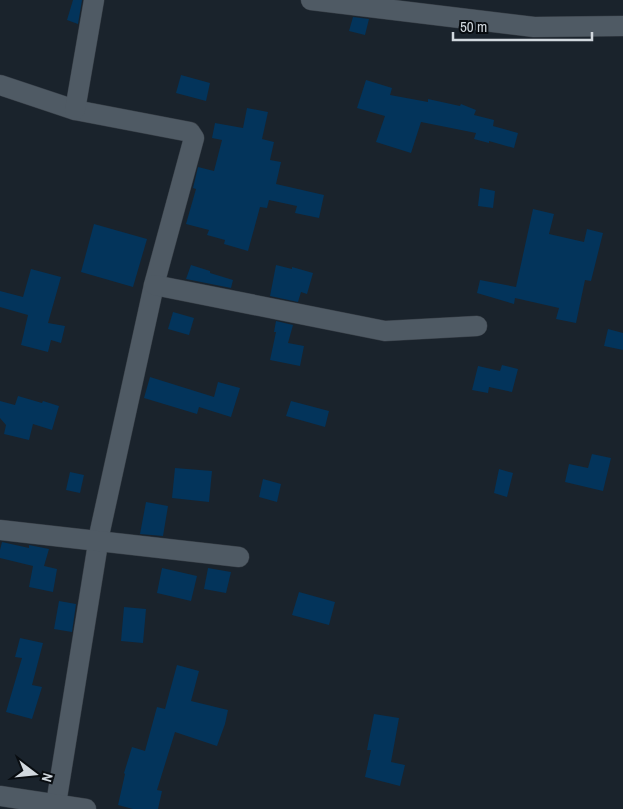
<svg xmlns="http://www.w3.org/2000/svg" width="623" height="809" viewBox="0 0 623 809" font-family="'Archivo Narrow',sans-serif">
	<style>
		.building { fill: #03345b }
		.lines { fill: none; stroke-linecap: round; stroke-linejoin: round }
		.minor-casing { stroke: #363d45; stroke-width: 21 }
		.minor { stroke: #4f5a64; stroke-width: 20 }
	</style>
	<rect width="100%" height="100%" fill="#1a232c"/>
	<!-- building -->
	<g class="building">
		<path d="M73,0H82L78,24L67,20Z"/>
		<path d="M353,17L369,19L365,35L349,31Z"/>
		<path d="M181,75L210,83L206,101L176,93Z"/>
		<path d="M366,80L392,88L390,95L428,102V99L460,106L461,104L476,110L474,115L494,120L493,126L518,133L514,148L489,141V143L474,139L476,133L421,122L411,153L376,142L385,116L357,108Z"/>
		<path d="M247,108L268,112L262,139L274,142L270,160L281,162L276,184L324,195L319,218L295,213L297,206L269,200L267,208L260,207L248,251L224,244L225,240L207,235L209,230L186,224L196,189L193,188L198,167L214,171L222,140L212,138L215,123L243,128Z"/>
		<path d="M480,188L495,191L493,208L478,206Z"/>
		<path d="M533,209L554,214L549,234L584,242L587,229L603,233L591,281L585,280L576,323L556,319L559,308L515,298L514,304L477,293L480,280L516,287Z"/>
		<path d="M94,224L147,239L133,287L81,272Z"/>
		<path d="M191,265L210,271V273L233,280L231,288L186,279Z"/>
		<path d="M276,265L292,269V267L313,273L307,294L301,292L298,302L270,296Z"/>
		<path d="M31,269L61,277L48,323L65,326L61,343L51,340L48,352L21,345L28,315L0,307V291L23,297Z"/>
		<path d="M173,312L194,318L189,335L168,329Z"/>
		<path d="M276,321L293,325L288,343L304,346L300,366L270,360L276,332H274Z"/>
		<path d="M608,329L623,333V350L604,346Z"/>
		<path d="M502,365L518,369L512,392L489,387L488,393L472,390L478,366L500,371Z"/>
		<path d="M150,377L214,397L218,382L240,388L231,417L199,407L197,414L144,398Z"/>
		<path d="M18,396L42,403L43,401L59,406L52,430L33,424L29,440L4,434L6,425L0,418V401L15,405Z"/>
		<path d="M291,401L329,411L325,427L286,416Z"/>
		<path d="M592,454L611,458L603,491L565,482L569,464L588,468Z"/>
		<path d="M175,468L212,471L209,502L172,498Z"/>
		<path d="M499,469L513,473L507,497L494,493Z"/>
		<path d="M70,472L84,475L80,493L66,490Z"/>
		<path d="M263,479L281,484L277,502L259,497Z"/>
		<path d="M146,502L168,506L163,536L140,534Z"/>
		<path d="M2,542L29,548V545L49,549L44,566L57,569L53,592L29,587L33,566L0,558V550Z"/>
		<path d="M162,568L197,576L191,601L157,593Z"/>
		<path d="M208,568L231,572L226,593L204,589Z"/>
		<path d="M299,592L335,602L329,625L292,615Z"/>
		<path d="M59,601L76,604L72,632L54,629Z"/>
		<path d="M124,607L146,609L143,643L121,641Z"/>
		<path d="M20,638L43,643L32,685L42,687L32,719L6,712L22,658L15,657Z"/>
		<path d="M177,665L199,671L191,701L228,710L225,724L217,746L175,732L157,790L162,791L158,809H133L118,805L125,774L124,773L132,747L145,751L157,707L165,709Z"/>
		<path d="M374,714L399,718L391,762L405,765L400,786L365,777L371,750H367Z"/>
	</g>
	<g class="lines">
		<defs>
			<g id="minor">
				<path d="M311,0L534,27L623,26"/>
				<path d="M0,85L75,110L190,132L194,138L154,285L100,531L56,804"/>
				<path d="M75,110L94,0"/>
				<path d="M154,285L385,331L477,326"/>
				<path d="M0,530L239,557"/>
				<path d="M0,796L86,809"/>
			</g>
		</defs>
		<!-- minor casing -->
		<use href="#minor" class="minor-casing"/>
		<!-- minor -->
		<use href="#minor" class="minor"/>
	</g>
	<!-- north arrow -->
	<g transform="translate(35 774) rotate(106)" stroke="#080c10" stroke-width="4" paint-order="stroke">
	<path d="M0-4L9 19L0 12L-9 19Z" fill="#d1d8de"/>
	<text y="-8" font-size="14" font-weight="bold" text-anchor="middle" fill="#d1d8de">N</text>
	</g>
	<!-- scale -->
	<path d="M453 32v8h139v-8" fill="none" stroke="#d1d8de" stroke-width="2.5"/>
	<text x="460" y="32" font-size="15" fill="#d1d8de" stroke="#080c10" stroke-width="4" paint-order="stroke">50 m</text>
</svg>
